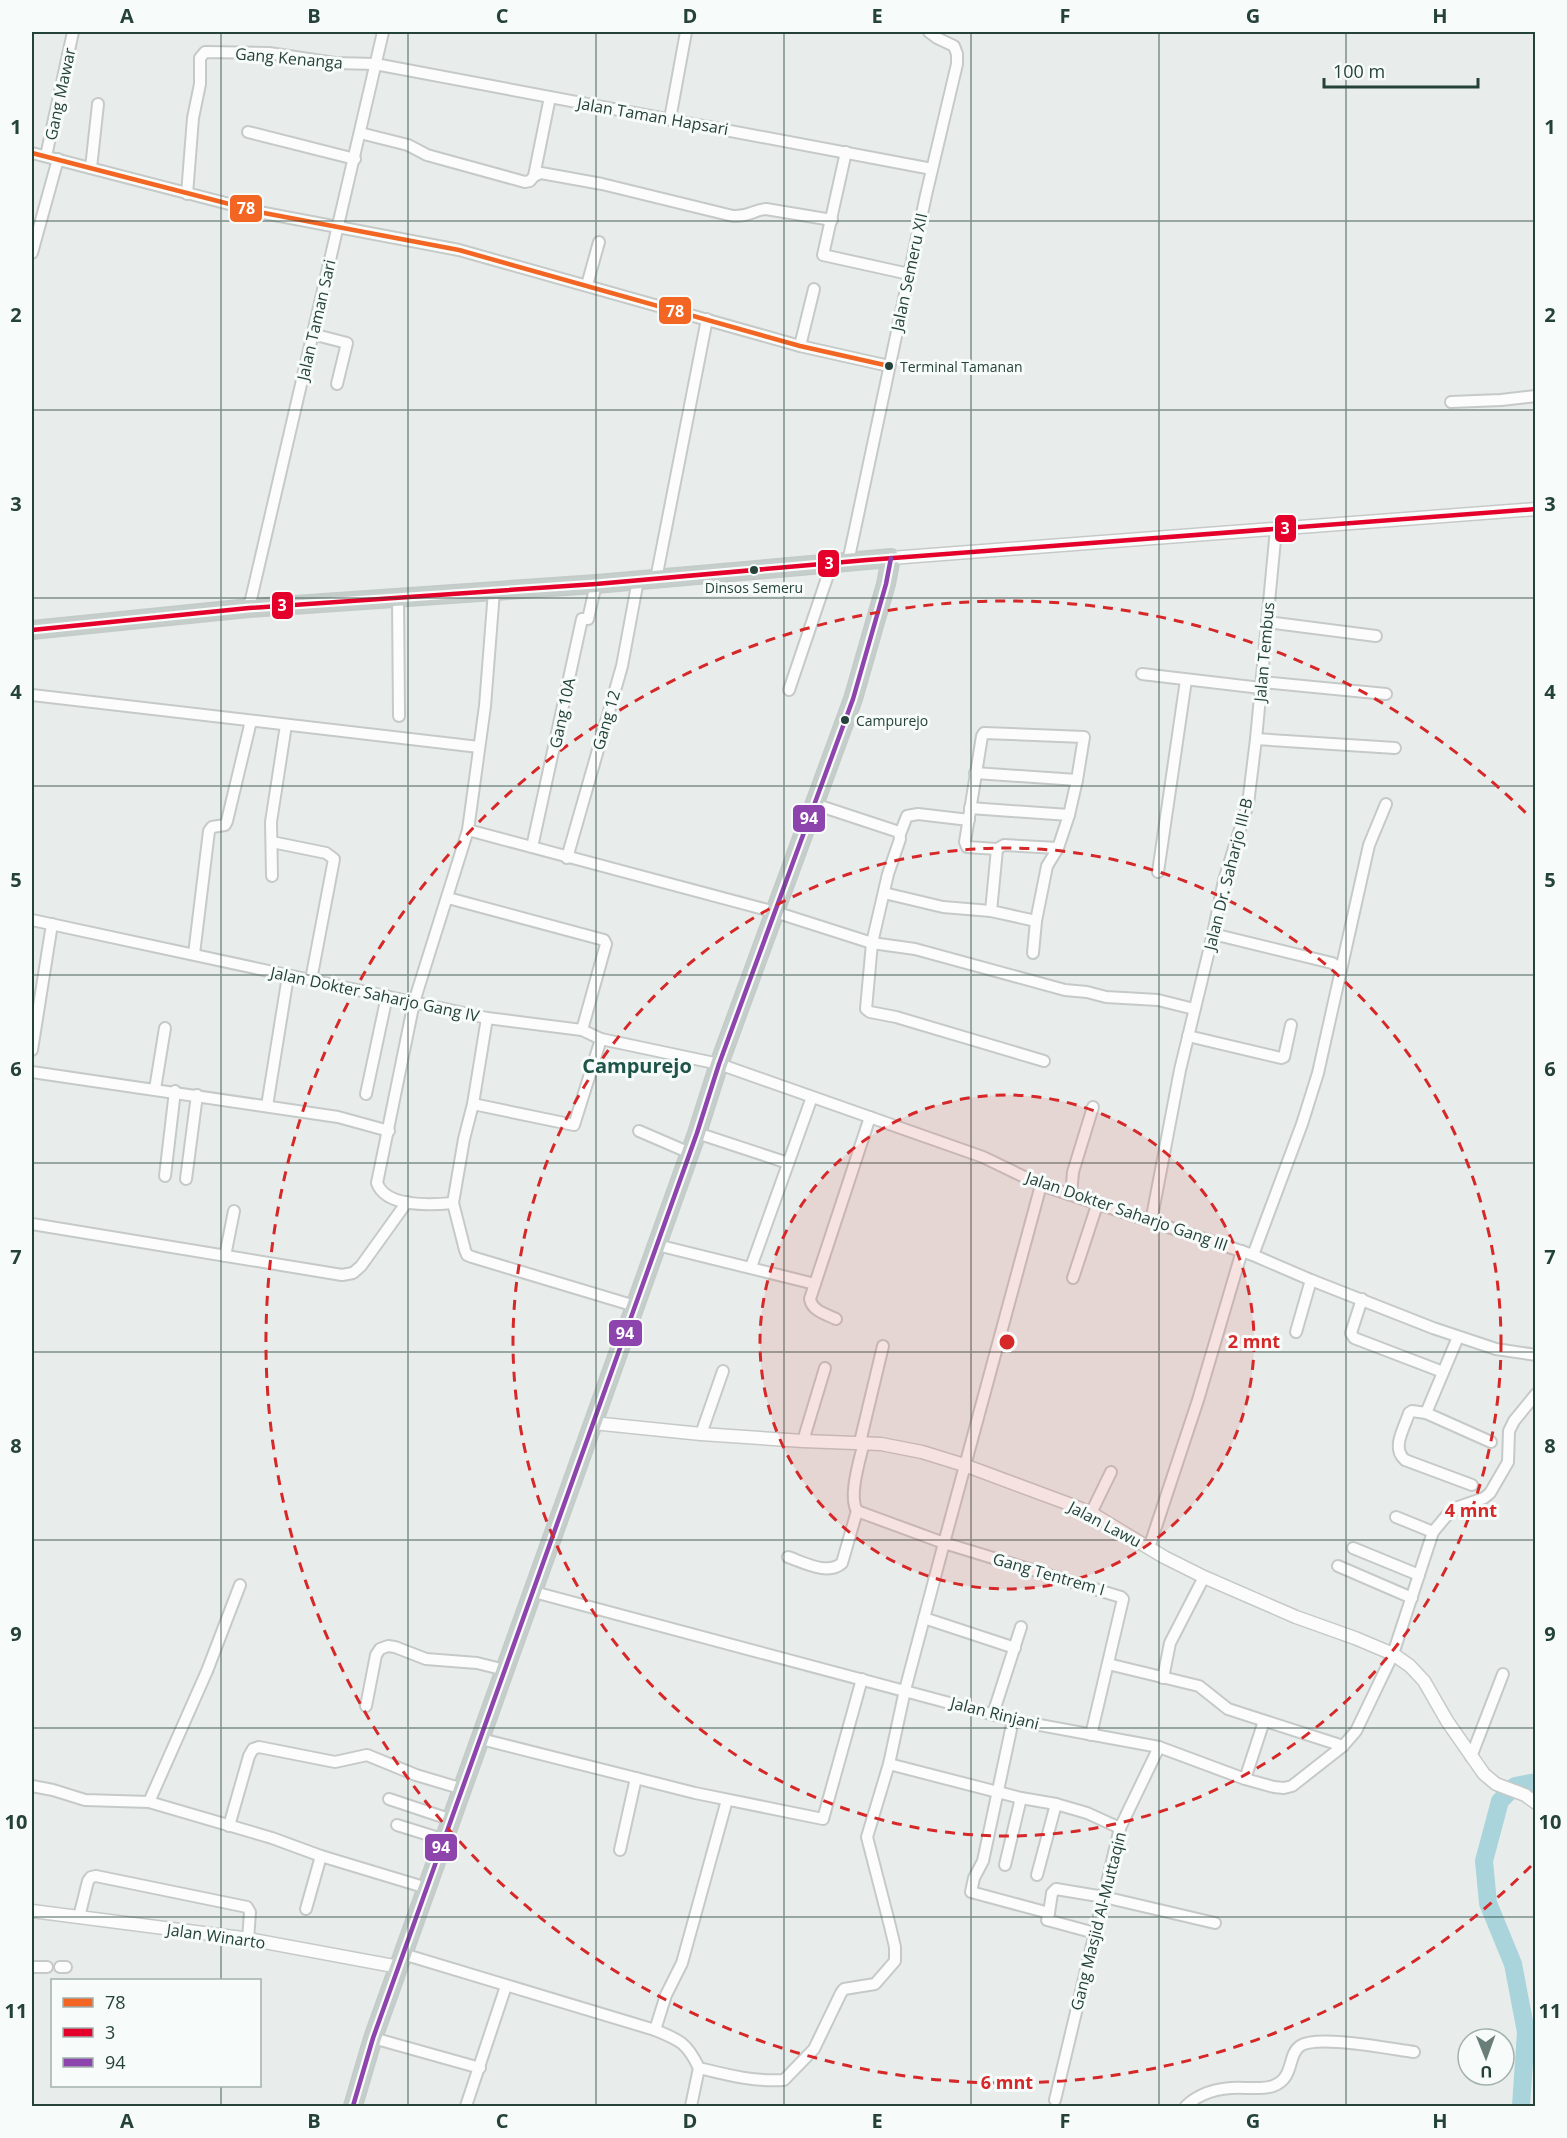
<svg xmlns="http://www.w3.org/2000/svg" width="1567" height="2138" viewBox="0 0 1567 2138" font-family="'Open Sans',sans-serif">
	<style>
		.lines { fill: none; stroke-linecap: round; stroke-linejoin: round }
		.river { stroke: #a9d4db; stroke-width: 18 }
		.minor-casing { stroke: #c5cac8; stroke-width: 14 }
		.tertiary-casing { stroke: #c5cac8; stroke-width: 15 }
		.trunk-casing { stroke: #c3ccc9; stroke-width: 20 }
		.minor { stroke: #fcfcfc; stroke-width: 10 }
		.tertiary { stroke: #fcfcfc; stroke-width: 12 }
		.trunk { stroke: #c6cecc; stroke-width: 16 }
		.bus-1-casing { stroke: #f7fbf9; stroke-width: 9 }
		.bus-2-casing { stroke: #f7fbf9; stroke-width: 9 }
		.bus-3-casing { stroke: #f7fbf9; stroke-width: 9 }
		.bus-1 { stroke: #f26522; stroke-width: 4.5 }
		.bus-2 { stroke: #e4002b; stroke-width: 4.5 }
		.bus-3 { stroke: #8e44ad; stroke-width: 4.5 }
		.grid { fill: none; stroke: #24423a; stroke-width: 1.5; stroke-opacity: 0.55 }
		.ring { fill: none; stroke: #d62828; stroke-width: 3; stroke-dasharray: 10 8 }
		.bus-dot { fill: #24423a; stroke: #f7fbf9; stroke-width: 2 }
		.labels { text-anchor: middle; stroke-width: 6; stroke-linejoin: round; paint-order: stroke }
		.bus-label { font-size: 14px; fill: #24423a; stroke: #f7fbf9; text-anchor: start }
		.street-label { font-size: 16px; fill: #24423a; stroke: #f7fbf9 }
		.quarter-label { font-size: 20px; font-weight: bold; fill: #1f5548; stroke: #f7fbf9 }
		.centre { fill: #d62828; stroke: #f7fbf9; stroke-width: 3 }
		.ring-label { font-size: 18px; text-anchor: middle; font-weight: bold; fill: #d62828; stroke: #f7fbf9; stroke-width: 6; stroke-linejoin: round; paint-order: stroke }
		.line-badge { stroke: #f7fbf9; stroke-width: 2 }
		.badge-label { font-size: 16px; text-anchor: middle; font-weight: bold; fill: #fff }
		.neatline { fill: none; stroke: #24423a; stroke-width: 2 }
		.grid-label { font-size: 20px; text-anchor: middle; font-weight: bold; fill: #24423a }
	</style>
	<rect width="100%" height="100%" fill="#e8edeb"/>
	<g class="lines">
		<!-- river -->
		<path class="river" d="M1521,2106L1526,2032L1513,1964L1488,1903L1484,1861L1500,1801L1515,1786L1536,1782"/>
		<defs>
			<g id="minor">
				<path d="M670,119L686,32"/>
				<path d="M248,132L355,159"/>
				<path d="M360,133L408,145L427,155L525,182L530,181L534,176L541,173L602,184L733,216C749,217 753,210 766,209L832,220"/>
				<path d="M846,152L823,255L909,274"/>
				<path d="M32,153L264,213L459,250L800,346L889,366"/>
				<path d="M46,156L73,32"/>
				<path d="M91,168L98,104"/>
				<path d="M534,176L550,97"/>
				<path d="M187,194L193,118L200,84V58L205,52L269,53L335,63L375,64L932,169"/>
				<path d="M32,253L58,159"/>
				<path d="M587,285L599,242"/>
				<path d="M312,334L347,343L337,384"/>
				<path d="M800,346L814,289"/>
				<path d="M1451,402L1501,400L1536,396"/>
				<path d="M848,562L926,195L957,64V54L954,46L937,38L929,32"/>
				<path d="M656,579L707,319"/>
				<path d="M398,597L399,716"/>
				<path d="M249,608L383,32"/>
				<path d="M1267,622L1376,636"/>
				<path d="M1142,674L1261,688"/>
				<path d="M1262,682L1386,694"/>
				<path d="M789,690L832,563"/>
				<path d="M32,695L479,747"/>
				<path d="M1256,739L1395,748"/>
				<path d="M975,773L1077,780L1069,815"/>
				<path d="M814,804L899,832L900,839L888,874L872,943L866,1009L870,1012L896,1017L1044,1061"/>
				<path d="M468,830L775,912L872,943L915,949L1065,990L1087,992L1106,997L1158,1000L1194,1009"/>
				<path d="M900,834L907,816L918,814L969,820"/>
				<path d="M272,842L326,853L334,859L311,980"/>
				<path d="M532,847L582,619H588L596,584"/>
				<path d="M997,849L967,847L965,842L982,736L984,733L1084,737L1077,780"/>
				<path d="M567,858L622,666L638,580"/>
				<path d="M1158,872L1186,680"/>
				<path d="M272,876L271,822L286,725"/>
				<path d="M884,893L943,907L991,911L1036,921L1047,866L1058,848L1069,815L970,808"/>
				<path d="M448,898L604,940L606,944L582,1030"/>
				<path d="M991,911L997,849L1004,845L1058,848"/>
				<path d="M32,920L487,1018L582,1030L601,1039L719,1064L983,1157L1041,1185L1253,1255L1311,1280L1433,1328L1496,1349L1536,1355"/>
				<path d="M1213,934L1332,963L1340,968"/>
				<path d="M1033,953L1036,921"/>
				<path d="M194,954L209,831L212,827L225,825L227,821L251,721"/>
				<path d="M487,1018L473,1104L464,1139L453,1203L465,1250L467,1255L472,1257L635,1306"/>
				<path d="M1188,1036L1281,1058L1284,1057L1291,1025"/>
				<path d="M32,1050L52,924"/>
				<path d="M32,1072L338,1117L389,1131"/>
				<path d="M155,1089L165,1028"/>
				<path d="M366,1094L387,996"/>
				<path d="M473,1104L574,1125L601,1039"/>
				<path d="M267,1106L288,976"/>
				<path d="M639,1131L690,1153"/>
				<path d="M697,1133L788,1163"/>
				<path d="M165,1176L175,1091"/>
				<path d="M186,1179L197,1095"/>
				<path d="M1071,1195L1073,1172L1093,1107"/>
				<path d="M453,1203C431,1205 386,1208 377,1183L414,1002L468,830L485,706L494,591"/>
				<path d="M1151,1222L1180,1070L1213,934L1224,880L1248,804L1256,739L1276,529"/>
				<path d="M32,1224L342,1275L353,1273L361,1266L407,1202"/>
				<path d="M657,1245L815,1284"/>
				<path d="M1253,1255L1302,1124L1318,1073L1369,845L1386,804"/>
				<path d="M225,1256L234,1211"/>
				<path d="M751,1267L812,1097"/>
				<path d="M1073,1278L1097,1205"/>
				<path d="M1362,1299L1351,1333L1354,1338L1443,1372"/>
				<path d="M836,1319C826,1314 812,1311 810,1299L870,1117"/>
				<path d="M1296,1332L1311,1280"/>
				<path d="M1426,1413L1458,1337"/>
				<path d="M701,1434L723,1371"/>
				<path d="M803,1441L825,1368"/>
				<path d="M860,1442L883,1346"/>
				<path d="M1472,1485L1405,1460C1391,1448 1404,1429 1409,1413L1412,1411L1426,1413L1491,1442"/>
				<path d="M857,1511C848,1496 860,1459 864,1442"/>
				<path d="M1091,1513L1111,1472"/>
				<path d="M1433,1532L1448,1514L1458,1507L1484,1498L1490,1493L1508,1462L1509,1431L1514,1421L1536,1394"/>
				<path d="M1149,1548L1198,1400L1242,1251"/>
				<path d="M1353,1548L1419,1575"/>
				<path d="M788,1557C803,1562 828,1576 842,1563L857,1511L944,1543L1041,1185"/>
				<path d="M1338,1566L1412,1598"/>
				<path d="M534,1592L1013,1720L1159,1747L1245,1779L1274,1787L1284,1788L1292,1786L1343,1746L1356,1731L1393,1654L1433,1532L1396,1517"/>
				<path d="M924,1618L1015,1648"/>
				<path d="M1108,1664L1199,1686L1228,1709L1343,1746"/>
				<path d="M1163,1678L1170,1643L1204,1577"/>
				<path d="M366,1706L376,1655L380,1649L388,1646L395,1647L426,1659L477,1663L505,1670"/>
				<path d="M993,1714L1021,1627"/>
				<path d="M1013,1720L983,1861L974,1878L971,1892L1049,1913L1052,1893L1056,1889L1104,1897L1215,1923"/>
				<path d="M1091,1735L1123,1599L1121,1597L944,1543L905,1690L889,1764L1021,1798L1056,1804L1087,1813L1120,1828"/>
				<path d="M481,1739L695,1793L823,1819L862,1679"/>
				<path d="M1471,1757L1503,1674"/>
				<path d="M1245,1779L1264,1721"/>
				<path d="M32,1786L53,1790L85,1800L149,1802L272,1838L321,1856L427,1888"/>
				<path d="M389,1799L452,1820"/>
				<path d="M149,1802L207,1671L240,1585"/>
				<path d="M397,1825L445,1840"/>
				<path d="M229,1826L249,1756L253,1749L259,1747L335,1762L367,1755L416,1775L463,1789"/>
				<path d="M620,1850L636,1778"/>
				<path d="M1005,1865L1021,1798"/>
				<path d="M1037,1875L1056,1804"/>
				<path d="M306,1909L321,1856"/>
				<path d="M1049,1913L1047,1920L1095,1933"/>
				<path d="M79,1917L88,1881L91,1877L96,1876L247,1907L250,1912L248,1940"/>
				<path d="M403,1954L655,2030C680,2040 687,2043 699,2068C728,2075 754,2082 784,2080L814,2049L841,1993L844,1989L875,1984L895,1961V1947L890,1926L867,1837L889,1764"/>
				<path d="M32,1967H47"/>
				<path d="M60,1967H66"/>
				<path d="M655,2030L666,1995L682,1963L727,1800"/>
				<path d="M373,2038L480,2068"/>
				<path d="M1055,2100L1120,1828L1159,1747"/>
				<path d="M466,2106L506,1986"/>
				<path d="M691,2106L699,2068"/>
				<path d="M1186,2106C1202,2091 1223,2087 1245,2088C1254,2088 1265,2089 1273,2086C1295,2078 1287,2055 1300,2046C1317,2034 1391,2049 1414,2052"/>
			</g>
			<g id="tertiary">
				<path d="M891,558L1536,509"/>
				<path d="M593,1423L701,1434L803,1441L881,1444L922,1452L964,1465L1069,1504L1091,1513L1164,1557L1204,1577L1296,1617L1355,1638L1393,1654L1410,1666L1424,1681L1447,1721L1484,1774L1496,1784L1525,1795L1536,1803"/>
				<path d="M32,1911L242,1938L399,1967"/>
			</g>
			<path id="trunk" d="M32,630L249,608L596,584L891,558L886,584L853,699L719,1064L697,1133L373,2038L353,2106"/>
		</defs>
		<!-- minor casing -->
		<use href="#minor" class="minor-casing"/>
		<!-- tertiary casing -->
		<use href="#tertiary" class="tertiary-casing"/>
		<!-- trunk casing -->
		<use href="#trunk" class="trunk-casing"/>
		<!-- minor -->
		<use href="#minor" class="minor"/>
		<!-- tertiary -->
		<use href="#tertiary" class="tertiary"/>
		<!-- trunk -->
		<use href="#trunk" class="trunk"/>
		<defs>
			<path id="bus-1" d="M32,153L264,213L459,250L800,346L889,366"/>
			<path id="bus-2" d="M32,630L249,608L596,584L867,560L1536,509"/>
			<path id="bus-3" d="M353,2106L373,2038L697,1133L719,1064L853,699L886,584L891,558"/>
		</defs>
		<!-- bus-1 casing -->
		<use href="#bus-1" class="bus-1-casing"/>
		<!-- bus-2 casing -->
		<use href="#bus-2" class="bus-2-casing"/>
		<!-- bus-3 casing -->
		<use href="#bus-3" class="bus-3-casing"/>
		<!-- bus-1 -->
		<use href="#bus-1" class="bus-1"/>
		<!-- bus-2 -->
		<use href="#bus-2" class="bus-2"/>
		<!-- bus-3 -->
		<use href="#bus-3" class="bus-3"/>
	</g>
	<!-- grid -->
	<path class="grid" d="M221,32V1980M408,32V2106M596,32V2106M784,32V2106M971,32V2106M1159,32V2106M1346,32V2106M32,221H1536M32,410H1536M32,598H1536M32,786H1536M32,975H1536M32,1163H1536M32,1352H1536M32,1540H1536M32,1728H1536M32,1917H1536M221,2086V2106"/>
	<!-- distance rings -->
	<circle cx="1007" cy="1342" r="247" fill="#d62828" fill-opacity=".12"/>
	<g class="ring">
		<circle cx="1007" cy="1342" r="247"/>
		<circle cx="1007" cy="1342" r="494"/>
		<path d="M1531 1866A741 741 0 1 1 1531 818"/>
	</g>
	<!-- markers -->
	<g class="bus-dot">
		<circle cx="889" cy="366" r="5"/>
		<circle cx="754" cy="570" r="5"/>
		<circle cx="845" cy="720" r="5"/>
	</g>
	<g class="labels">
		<!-- bus labels -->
		<g class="bus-label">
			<text x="900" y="372">Terminal Tamanan</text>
			<text x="754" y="593" text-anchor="middle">Dinsos Semeru</text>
			<text x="856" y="726">Campurejo</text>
		</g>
		<!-- street labels -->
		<g class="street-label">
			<text transform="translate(289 58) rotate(5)" y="6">Gang Kenanga</text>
			<text transform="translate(60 94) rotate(-78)" y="6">Gang Mawar</text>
			<text transform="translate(653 116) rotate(10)" y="6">Jalan Taman Hapsari</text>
			<text transform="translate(909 272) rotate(-78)" y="6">Jalan Semeru XII</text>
			<text transform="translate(316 320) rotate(-77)" y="6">Jalan Taman Sari</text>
			<text transform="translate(1264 652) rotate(-85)" y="6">Jalan Tembus</text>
			<text transform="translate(562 713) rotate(-78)" y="6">Gang 10A</text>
			<text transform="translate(606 720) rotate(-74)" y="6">Gang 12</text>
			<text transform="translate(1228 874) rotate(-76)" y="6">Jalan Dr. Saharjo III-B</text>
			<text transform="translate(375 994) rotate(12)" y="6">Jalan Dokter Saharjo Gang IV</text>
			<text transform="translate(1127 1211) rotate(19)" y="6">Jalan Dokter Saharjo Gang III</text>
			<text transform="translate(1105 1524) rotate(28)" y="6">Jalan Lawu</text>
			<text transform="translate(1049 1574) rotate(16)" y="6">Gang Tentrem I</text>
			<text transform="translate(995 1713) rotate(14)" y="6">Jalan Rinjani</text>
			<text transform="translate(1098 1921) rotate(-76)" y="6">Gang Masjid Al-Muttaqin</text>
			<text transform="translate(216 1936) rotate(8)" y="6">Jalan Winarto</text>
		</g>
		<!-- quarter labels -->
		<g class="quarter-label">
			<text x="637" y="1073">Campurejo</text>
		</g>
	</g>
	<circle cx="1007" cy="1342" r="9" class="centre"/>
	<g class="ring-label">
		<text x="1254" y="1348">2 mnt</text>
		<text x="1471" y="1517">4 mnt</text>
		<text x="1007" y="2089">6 mnt</text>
	</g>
	<g class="line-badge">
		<rect x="229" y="194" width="34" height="29" rx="6" fill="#f26522"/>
		<rect x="658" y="296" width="34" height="29" rx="6" fill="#f26522"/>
		<rect x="1274" y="514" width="23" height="29" rx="6" fill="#e4002b"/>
		<rect x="817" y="549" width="23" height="29" rx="6" fill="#e4002b"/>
		<rect x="271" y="591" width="23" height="29" rx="6" fill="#e4002b"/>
		<rect x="792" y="804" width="34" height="29" rx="6" fill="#8e44ad"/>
		<rect x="608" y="1319" width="35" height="28" rx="6" fill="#8e44ad"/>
		<rect x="424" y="1833" width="34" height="29" rx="6" fill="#8e44ad"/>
	</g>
	<g class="badge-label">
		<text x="246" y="214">78</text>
		<text x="675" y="317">78</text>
		<text x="1285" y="534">3</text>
		<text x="829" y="569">3</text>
		<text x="282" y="611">3</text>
		<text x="809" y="824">94</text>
		<text x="625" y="1339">94</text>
		<text x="441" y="1853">94</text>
	</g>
	<!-- border -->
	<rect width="1567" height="2138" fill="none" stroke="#f7fbf9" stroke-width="66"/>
	<!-- legend -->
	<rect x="51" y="1979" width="210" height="108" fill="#f7fbf9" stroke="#a3b1ad" stroke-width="1.5"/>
	<rect x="63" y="1998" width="30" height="9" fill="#f26522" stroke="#a3b1ad" stroke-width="1.5"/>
	<text x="105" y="2009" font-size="18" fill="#24423a">78</text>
	<rect x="63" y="2028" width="30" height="9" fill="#e4002b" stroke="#a3b1ad" stroke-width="1.5"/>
	<text x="105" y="2039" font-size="18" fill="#24423a">3</text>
	<rect x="63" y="2058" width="30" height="9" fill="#8e44ad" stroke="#a3b1ad" stroke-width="1.5"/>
	<text x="105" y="2069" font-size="18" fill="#24423a">94</text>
	<!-- north arrow -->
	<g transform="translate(1486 2057) rotate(179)"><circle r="28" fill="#f7fbf9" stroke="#a3b1ad" stroke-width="1.5"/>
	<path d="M0-4.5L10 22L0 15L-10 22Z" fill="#697e78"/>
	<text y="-9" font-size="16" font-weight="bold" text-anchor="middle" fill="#24423a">U</text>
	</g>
	<!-- scale -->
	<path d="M1324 78v9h154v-9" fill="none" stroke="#24423a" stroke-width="3"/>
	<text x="1333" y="78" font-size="18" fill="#24423a" stroke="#f7fbf9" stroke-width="4.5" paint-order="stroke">100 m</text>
	<rect x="33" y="33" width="1501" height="2072" class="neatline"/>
	<g class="grid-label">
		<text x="127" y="23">A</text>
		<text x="314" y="23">B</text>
		<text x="502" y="23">C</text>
		<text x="690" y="23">D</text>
		<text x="877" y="23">E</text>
		<text x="1065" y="23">F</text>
		<text x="1253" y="23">G</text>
		<text x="1440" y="23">H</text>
		<text x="16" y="134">1</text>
		<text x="1550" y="134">1</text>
		<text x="16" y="322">2</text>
		<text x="1550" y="322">2</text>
		<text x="16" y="511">3</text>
		<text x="1550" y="511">3</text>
		<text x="16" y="699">4</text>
		<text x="1550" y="699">4</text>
		<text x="16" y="887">5</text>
		<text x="1550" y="887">5</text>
		<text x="16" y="1076">6</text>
		<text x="1550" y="1076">6</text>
		<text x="16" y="1264">7</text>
		<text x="1550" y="1264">7</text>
		<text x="16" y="1453">8</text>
		<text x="1550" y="1453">8</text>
		<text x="16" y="1641">9</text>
		<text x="1550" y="1641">9</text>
		<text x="16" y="1829">10</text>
		<text x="1550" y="1829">10</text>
		<text x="16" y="2018">11</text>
		<text x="1550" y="2018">11</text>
		<text x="127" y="2128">A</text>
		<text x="314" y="2128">B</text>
		<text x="502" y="2128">C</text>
		<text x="690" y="2128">D</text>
		<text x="877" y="2128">E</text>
		<text x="1065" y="2128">F</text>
		<text x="1253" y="2128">G</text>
		<text x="1440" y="2128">H</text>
	</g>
</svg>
